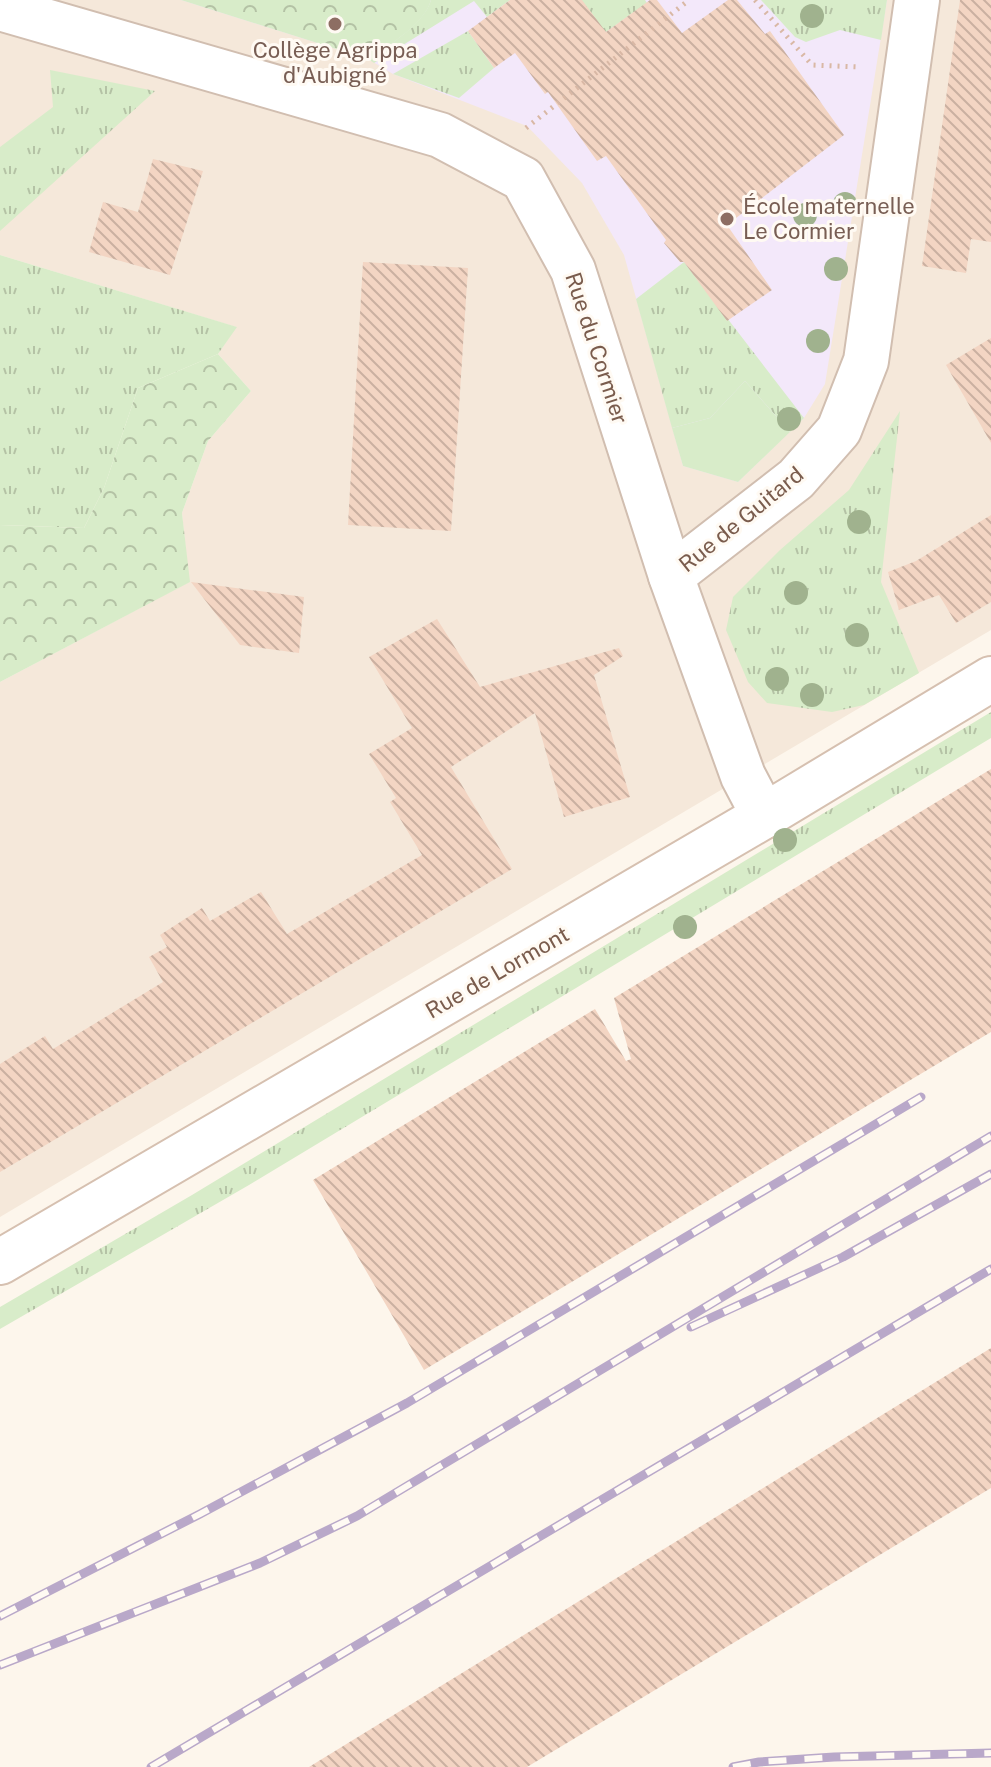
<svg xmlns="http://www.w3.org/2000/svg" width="991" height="1767" viewBox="0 0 991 1767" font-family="'Public Sans',sans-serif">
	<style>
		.residential { fill: #f5e8da }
		.education { fill: #f3e8fa }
		.grass { fill: url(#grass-tufts) }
		.forest { fill: url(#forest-crowns) }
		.park { fill: #d8ecc9 }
		.building { fill: url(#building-back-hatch) }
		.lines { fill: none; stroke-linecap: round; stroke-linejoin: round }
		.minor-casing { stroke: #d1beb0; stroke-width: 48 }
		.secondary-casing { stroke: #d6c0b0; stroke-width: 48 }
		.path { stroke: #d9b8a5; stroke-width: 5; stroke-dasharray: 2 6; stroke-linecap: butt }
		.minor { stroke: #fff; stroke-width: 44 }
		.secondary { stroke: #fff; stroke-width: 44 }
		.rail-casing { stroke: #b9a8c9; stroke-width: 9 }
		.rail { stroke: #fffaf3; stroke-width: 6; stroke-dasharray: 18; stroke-linecap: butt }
		.tree { fill: #a0b28e }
		.education-dot { fill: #8d6e63; stroke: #fffaf3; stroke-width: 3 }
		.labels { text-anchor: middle; stroke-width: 6; stroke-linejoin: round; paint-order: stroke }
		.education-label { font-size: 22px; fill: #785e54; stroke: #fffaf3 }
		.street-label { font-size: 22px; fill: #7a5c4d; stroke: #fffaf3 }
	</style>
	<defs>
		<pattern id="grass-tufts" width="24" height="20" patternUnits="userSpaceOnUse" patternTransform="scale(2)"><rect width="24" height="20" fill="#d8ecc9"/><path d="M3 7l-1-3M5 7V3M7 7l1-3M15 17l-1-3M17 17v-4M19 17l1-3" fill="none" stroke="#b4c2a5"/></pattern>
		<pattern id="forest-crowns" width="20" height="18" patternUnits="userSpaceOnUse" patternTransform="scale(2)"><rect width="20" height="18" fill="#d8ecc9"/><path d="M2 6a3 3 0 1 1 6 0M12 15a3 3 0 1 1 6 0" fill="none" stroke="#b4c2a5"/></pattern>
		<pattern id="building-back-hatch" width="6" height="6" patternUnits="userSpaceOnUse" patternTransform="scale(2)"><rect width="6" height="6" fill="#f3d5c3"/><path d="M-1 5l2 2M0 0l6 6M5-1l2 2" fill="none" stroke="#cab0a1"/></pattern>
	</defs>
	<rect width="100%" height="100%" fill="#fdf6ec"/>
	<!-- residential -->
	<path class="residential" d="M0,0H991V630L0,1217V682L189,582L182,513L208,441L251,391L218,354L236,327L0,255Z"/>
	<!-- education -->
	<path class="education" d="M181,0H887L825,384L804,418L738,482L683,466L624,255L582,183L527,126L393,74L368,59Z"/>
	<!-- grass -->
	<g class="grass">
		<path d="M431,0H510L487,17L474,1L374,63L368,59C388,46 424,24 431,0Z"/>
		<path d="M557,0H645L647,3L606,32Z"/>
		<path d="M761,0H887L881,40L840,30L806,42L795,37Z"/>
		<path d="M468,31L494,68L459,98L393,74Z"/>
		<path d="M50,70L155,91L0,231V147L53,107Z"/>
		<path d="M0,255L237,327L218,354L138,388L104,488L84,528L0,525Z"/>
		<path d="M684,262L804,418L790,432L745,381L710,418L672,428L636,299Z"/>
		<path d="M900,411L881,582L919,673L864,705L832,712L767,703L748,682L726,630L733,597L780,550L849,490Z"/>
		<path d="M991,712V738L249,1185L0,1329V1307L192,1195Z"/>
	</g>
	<!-- forest -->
	<g class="forest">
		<path d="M181,0H431C425,24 388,46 368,59Z"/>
		<path d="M218,354L251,391L208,441L182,513L190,582L0,682V525L84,528L104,488L138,388Z"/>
	</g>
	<!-- park -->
	<path class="park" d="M745,381L790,432L738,482L683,466L672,428L710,418Z"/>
	<!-- building -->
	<g class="building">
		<path d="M510,0H582L606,32L650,0H657L682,33L728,0H737L765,34L770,31L844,135L727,225L772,290L727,321L684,262H680L664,243L666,240L606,156L597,161L548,92L545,94L515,53L494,68L468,31Z"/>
		<path d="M960,0H991V242L971,239L966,273L922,266Z"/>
		<path d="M153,159L203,171L170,275L89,252L103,202L138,212Z"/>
		<path d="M363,262L468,268L451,531L348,525Z"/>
		<path d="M991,338V443L946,365Z"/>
		<path d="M991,515V602L956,623L939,595L899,610L888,572L916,561Z"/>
		<path d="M191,582L304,597L299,653L240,645Z"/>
		<path d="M437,619L480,687L619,648L623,656L594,675L630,797L564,817L535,713L451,767L512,869L0,1172V1064L45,1036L53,1049L163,982L149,957L167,947L160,935L202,908L210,921L261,892L287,934L422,855L390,802L396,798L369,754L412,728L369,657Z"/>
		<path d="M991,769V1032L424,1370L313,1180L595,1009L626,1061L631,1059L614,998Z"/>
		<path d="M991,1348V1488L527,1767H309Z"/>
	</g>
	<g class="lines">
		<defs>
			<g id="minor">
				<path d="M0,8L440,135L523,179L573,270L671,576L743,776L764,816"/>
				<path d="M671,576L796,479L839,430L866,361L917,0"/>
			</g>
			<path id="secondary" d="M0,1262L764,816L991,679"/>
		</defs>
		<!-- minor casing -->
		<use href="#minor" class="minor-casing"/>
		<!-- secondary casing -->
		<use href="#secondary" class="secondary-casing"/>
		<!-- path -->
		<g class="path">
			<path d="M755,0L812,65L859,67"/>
			<path d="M526,128L689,0"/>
		</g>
		<!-- minor -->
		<use href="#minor" class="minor"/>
		<!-- secondary -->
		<use href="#secondary" class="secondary"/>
		<defs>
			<g id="rail">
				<path d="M691,1327L843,1257L991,1174"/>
				<path d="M0,1616L200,1514L407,1403L921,1097"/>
				<path d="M0,1665L260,1563L357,1516L991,1136"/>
				<path d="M151,1767L991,1269"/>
				<path d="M733,1767L759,1762L834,1757L991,1753"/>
			</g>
		</defs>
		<!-- rail casing -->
		<use href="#rail" class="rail-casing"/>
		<!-- rail -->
		<use href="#rail" class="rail"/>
	</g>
	<!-- trees -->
	<g class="tree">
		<circle cx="812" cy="16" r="12"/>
		<circle cx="845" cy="204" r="12"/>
		<circle cx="805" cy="215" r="12"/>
		<circle cx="836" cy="269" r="12"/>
		<circle cx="818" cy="341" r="12"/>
		<circle cx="789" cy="419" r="12"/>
		<circle cx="859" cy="522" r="12"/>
		<circle cx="796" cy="593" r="12"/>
		<circle cx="857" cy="635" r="12"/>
		<circle cx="777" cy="679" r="12"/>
		<circle cx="812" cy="695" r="12"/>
		<circle cx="785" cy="840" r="12"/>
		<circle cx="685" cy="927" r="12"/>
	</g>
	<!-- markers -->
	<g class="education-dot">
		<circle cx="335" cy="24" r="8"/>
		<circle cx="727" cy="219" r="8"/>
	</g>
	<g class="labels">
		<!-- education labels -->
		<g class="education-label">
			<text x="335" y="58">Collège Agrippa<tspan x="335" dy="25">d'Aubigné</tspan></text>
			<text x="743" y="214" text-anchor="start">École maternelle<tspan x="743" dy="25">Le Cormier</tspan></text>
		</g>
		<!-- street labels -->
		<g class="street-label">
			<text transform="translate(597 348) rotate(72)" y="8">Rue du Cormier</text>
			<text transform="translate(741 519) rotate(-39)" y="8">Rue de Guitard</text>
			<text transform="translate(497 972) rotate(-30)" y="8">Rue de Lormont</text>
		</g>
	</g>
</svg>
